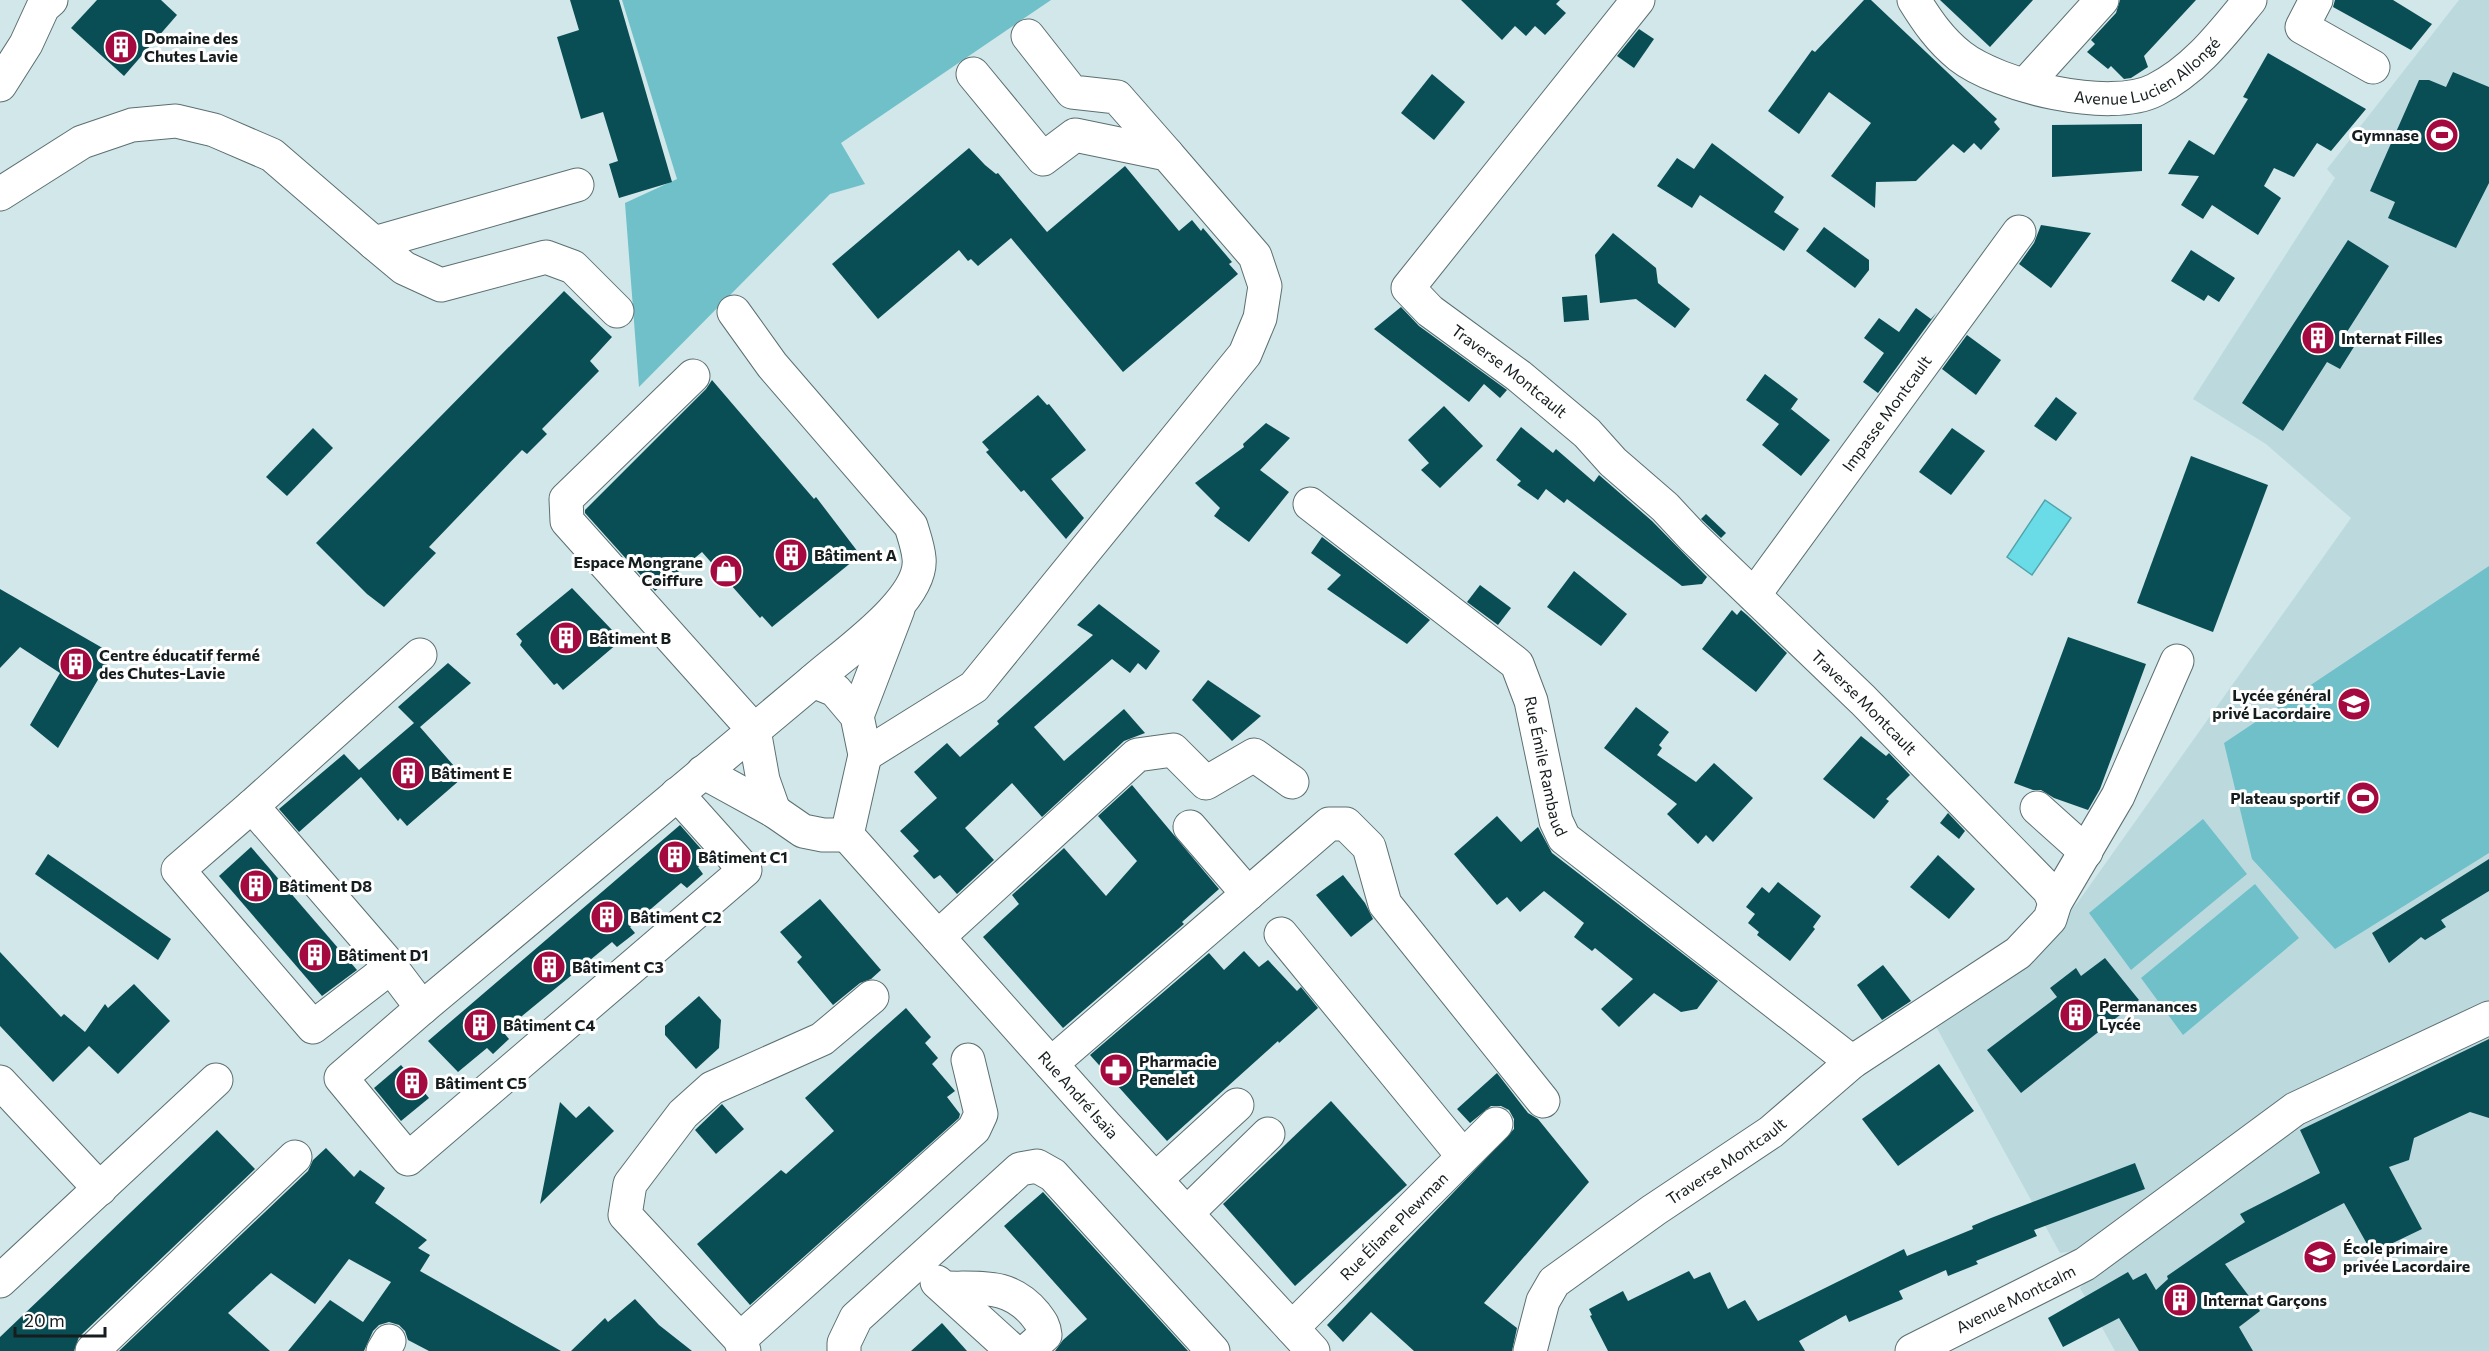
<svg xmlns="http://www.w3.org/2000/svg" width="2489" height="1351" viewBox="0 0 2489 1351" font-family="Commissioner,sans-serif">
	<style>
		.built { fill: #bcdade }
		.green { fill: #6fc0c9 }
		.water { fill: #6adce8; stroke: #51a3ab; stroke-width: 1.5 }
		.building { fill: #0a4e55 }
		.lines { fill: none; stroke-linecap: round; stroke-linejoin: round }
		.minor-casing { stroke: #5c6f71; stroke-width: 35 }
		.minor { stroke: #fff; stroke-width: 33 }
		.labels { text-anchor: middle; stroke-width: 6; stroke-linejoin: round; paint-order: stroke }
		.poi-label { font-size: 16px; font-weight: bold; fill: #161d1e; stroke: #fff; text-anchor: start }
		.street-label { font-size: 16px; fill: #161d1e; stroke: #fff }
	</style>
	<rect width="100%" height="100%" fill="#d1e7e9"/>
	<!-- built -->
	<path class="built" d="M2459,0H2489V1351H2115L2080,1288L2088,1279L2080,1256L2073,1251L2060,1253L1933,1021L2028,961L2078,902L2351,518L2266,444L2193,399L2335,178L2327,169Z"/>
	<!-- green -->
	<g class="green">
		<path d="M622,0H1051L841,143L865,184L830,194L639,387L625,203L677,179Z"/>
		<path d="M2489,566V853L2335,949L2252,859L2224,743Z"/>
		<path d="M2203,819L2247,874L2131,970L2089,913Z"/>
		<path d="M2255,884L2299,938L2183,1035L2141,978Z"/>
	</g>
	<!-- water -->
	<path class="water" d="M2045,500L2071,518L2032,575L2007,557Z"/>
	<!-- building -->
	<g class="building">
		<path d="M97,0H161L177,15L124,76L71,28Z"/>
		<path d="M570,0H619L672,182L619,198L609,164L618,161L603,112L581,119L557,37L579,30Z"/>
		<path d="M1461,0H1560L1556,4L1566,13L1545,35L1535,26L1526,36L1515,26L1502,40Z"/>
		<path d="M1864,0H1871L1964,88L1997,119L1994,122L2000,129L1981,150L1974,143L1964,153L1953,144L1916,181L1876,182L1875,208L1831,176L1871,123L1829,92L1799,134L1768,111L1812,50L1815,52Z"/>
		<path d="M1940,0H2033L1990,47Z"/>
		<path d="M2120,0H2196L2144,56L2148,67L2131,78L2124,79L2111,66L2108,69L2087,52L2095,44L2091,40L2116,13Z"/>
		<path d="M2335,0H2393L2432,24L2411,50L2333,7Z"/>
		<path d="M1639,29L1654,39L1634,68L1617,56Z"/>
		<path d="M2268,53L2366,109L2331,151L2317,143L2294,177L2274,168L2264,186L2281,198L2258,235L2212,205L2203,219L2181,205L2199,176L2168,174L2189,140L2214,155L2248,99L2243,97Z"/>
		<path d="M2453,72L2489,87V183L2456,248L2388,218L2395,202L2370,191L2419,80H2429L2446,87Z"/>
		<path d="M1432,74L1465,102L1434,140L1401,113Z"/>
		<path d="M2142,124V171L2052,177V125Z"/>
		<path d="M1712,143L1784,197L1774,212L1799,229L1784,251L1700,195L1692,208L1657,186L1677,158L1694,169Z"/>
		<path d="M969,148L985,165L996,174L998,173L1047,232L1125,166L1179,231L1192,220L1201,231L1203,228L1232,262L1229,264L1238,274L1123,372L1011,238L978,266L971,259L968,261L959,250L878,319L832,264Z"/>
		<path d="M2041,225L2091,233L2051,288L2019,264L2034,243Z"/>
		<path d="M1824,227L1869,260V270L1855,288L1806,251Z"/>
		<path d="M1613,233L1656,268L1658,283L1690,309L1675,328L1636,299L1600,303L1595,255Z"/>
		<path d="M2348,240L2389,266L2345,335L2357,342L2340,369L2327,362L2283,431L2242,403Z"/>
		<path d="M2191,250L2235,278L2219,302L2208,295L2204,301L2171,281Z"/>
		<path d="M564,291L612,337L590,361L599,371L542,429L547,434L527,454L522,450L429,547L436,553L384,607L367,594L316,543Z"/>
		<path d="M1587,295L1589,320L1564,322L1562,297Z"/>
		<path d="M1401,307L1419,326L1507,390L1500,398L1484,384L1469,402L1374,329Z"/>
		<path d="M1916,308L1931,319L1937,312L1878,393L1863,382L1884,353L1864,338L1879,318L1899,332Z"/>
		<path d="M1967,335L2001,360L1976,395L1942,369Z"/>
		<path d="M1765,374L1798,399L1788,413L1791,409L1830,440L1801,476L1762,445L1779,424L1746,400Z"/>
		<path d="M712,380L814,499L816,497L858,552L851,559L853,561L772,627L762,616L760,618L702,552L655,591L585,513V510L706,389Z"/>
		<path d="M1038,395L1047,405L1049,404L1086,450L1051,479L1084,518L1066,539L1024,490L1021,492L986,452L989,450L982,442Z"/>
		<path d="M2056,397L2077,413L2056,441L2034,426Z"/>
		<path d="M1444,406L1483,446L1440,488L1421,470L1429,463L1408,440Z"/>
		<path d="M1266,423L1290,438L1260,470L1289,492L1249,542L1214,516L1220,508L1195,483L1244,447L1243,444Z"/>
		<path d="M1521,427L1553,453L1556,449L1594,482L1599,475L1652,521L1707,577L1702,584L1682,586L1567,499L1564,503L1546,489L1538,500L1517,485L1521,481L1496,460Z"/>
		<path d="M313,428L333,448L287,496L266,477Z"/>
		<path d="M1952,428L1985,451L1951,495L1919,472Z"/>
		<path d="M2191,456L2268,485L2213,632L2137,603Z"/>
		<path d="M1706,514L1726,533L1721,538L1701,519Z"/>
		<path d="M1322,537L1430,620L1407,644L1327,589L1341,575L1311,553Z"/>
		<path d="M1574,571L1627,614L1601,646L1547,607Z"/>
		<path d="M1480,585L1511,608L1498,625L1467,602Z"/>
		<path d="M572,588L612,630L609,632L618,643L563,690L557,683L554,685L520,645L522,641L516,634Z"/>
		<path d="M0,589L113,654L58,748L30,725L60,673L20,647L0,668Z"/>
		<path d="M1099,604L1160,651L1146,670L1138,663L1130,673L1112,659L1034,727L1064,761L1124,709L1145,733L1124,741L1042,817L1012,783L965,828L994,860L957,894L940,875L934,879L913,856L919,851L900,831L937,798L914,772L947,743L960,757L999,724L997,721L1093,635L1077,625Z"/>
		<path d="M1732,610L1737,615L1741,610L1747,615L1787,653L1756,692L1702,649Z"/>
		<path d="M2068,637L2146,664L2100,789L2088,810L2054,798L2041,790H2033L2014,783Z"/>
		<path d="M448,663L471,683L420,727L454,766L451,768L461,779L407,826L400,818L398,821L361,777L299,832L279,809L344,754L359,770L414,723L398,707Z"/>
		<path d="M1208,680L1261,716L1232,741L1192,700Z"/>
		<path d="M1636,707L1669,732L1659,745L1662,748L1657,755L1696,782L1714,763L1753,798L1713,842L1706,835L1698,844L1667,814L1677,804L1604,748Z"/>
		<path d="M1861,736L1886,756L1889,753L1910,775L1886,799L1889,801L1874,819L1823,779Z"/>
		<path d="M1132,785L1219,889L1182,922L1184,924L1063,1028L983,937L1019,904L1012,895L1064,848L1106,896L1137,861L1098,816Z"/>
		<path d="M1948,813L1965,831L1959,839L1940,823Z"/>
		<path d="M1497,816L1521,842L1538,827L1552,853L1718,981L1697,1009L1681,1012L1654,993L1619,1027L1601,1009L1633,979L1595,948L1592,951L1574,937L1584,923L1544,891L1520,912L1507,897L1497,905L1454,854Z"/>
		<path d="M680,825L709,858L698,867L703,874L687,888L681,883L630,927L635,933L617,947L612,942L522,1016L504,1033L509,1039L493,1054L487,1048L458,1072L428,1041Z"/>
		<path d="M251,847L357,970L322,996L219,876Z"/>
		<path d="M48,854L171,939L158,960L35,874Z"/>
		<path d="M1938,855L1975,889L1949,919L1910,887Z"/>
		<path d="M2489,859V891L2441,920L2446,927L2425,940L2421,937L2389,963L2372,933Z"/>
		<path d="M1343,875L1365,903L1373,919L1351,937L1316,895Z"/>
		<path d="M1778,882L1821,916L1813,927L1815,929L1790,961L1757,935L1759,932L1748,923L1755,914L1746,907L1762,887L1769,893Z"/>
		<path d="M820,899L881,970L871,979L860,983L833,1005L797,962L802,957L780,932Z"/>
		<path d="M1244,951L1259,967L1268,960L1297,991L1301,987L1318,1008L1279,1043L1278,1041L1167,1141L1090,1055L1209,953L1224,970Z"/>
		<path d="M0,952L61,1017L64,1014L85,1032L105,1004L108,1008L134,984L170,1021L118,1074L89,1046L53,1082L0,1026Z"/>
		<path d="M2105,958L2139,1000L2021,1093L1987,1050L2057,997L2050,988L2076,968L2081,976Z"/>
		<path d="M1883,965L1911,1001L1882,1020L1857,985Z"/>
		<path d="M699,996L721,1020L719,1048L696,1069L665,1035V1026Z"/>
		<path d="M906,1008L931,1037L925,1043L938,1058L932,1064L955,1091L947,1097L960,1114L959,1118L750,1305L697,1244L781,1170L786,1174L834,1131L805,1098Z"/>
		<path d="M2489,1039V1118L2470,1112L2414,1138L2409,1160L2389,1167L2422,1229L2372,1253L2344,1203L2225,1264L2260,1311L2239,1327L2253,1351H2139L2119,1318L2063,1347L2048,1318L2128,1272L2133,1280L2146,1273L2156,1290L2168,1279L2167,1276L2245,1222L2240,1214L2320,1173L2300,1130Z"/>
		<path d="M1939,1064L1974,1111L1898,1166L1862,1119Z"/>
		<path d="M401,1065L429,1098L401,1121L374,1088Z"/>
		<path d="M1497,1073L1528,1113L1538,1119L1589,1182L1484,1303L1517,1328L1512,1351H1414L1371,1312L1343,1342L1327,1325L1514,1129V1119L1509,1110L1501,1106H1491L1470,1123L1457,1109Z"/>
		<path d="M1331,1101L1407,1185L1295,1286L1223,1204Z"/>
		<path d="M560,1102L576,1118L589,1106L614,1131L540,1204Z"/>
		<path d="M722,1104L744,1129L716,1154L695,1130Z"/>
		<path d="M217,1130L255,1169L79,1337L74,1351H0V1337Z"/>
		<path d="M326,1148L354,1177L360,1170L385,1188L375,1203L427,1240L418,1248L430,1255L420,1271L561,1351H429L408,1340L405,1331L399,1325L389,1322L379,1325L373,1331L364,1351H288L330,1300L363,1322L391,1282L349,1259L315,1304L271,1273L228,1313L270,1351H119L308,1171L313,1160Z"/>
		<path d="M2135,1163L2145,1189L2034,1230L2037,1236L1976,1261L1978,1264L1948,1276L1946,1270L1899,1291L1903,1299L1849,1322L1846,1315L1799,1341L1805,1351H1608L1590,1316L1592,1315L1589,1309L1623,1291L1628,1301L1689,1271L1694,1279L1710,1272L1728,1309L1745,1300L1758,1321L1904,1249L1907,1256L1973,1229L1972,1226L1991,1218Z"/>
		<path d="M1043,1192L1188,1351H1055L1063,1340L1087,1319L1004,1226Z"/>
		<path d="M635,1299L659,1325L692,1351H571L605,1318L608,1322Z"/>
		<path d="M942,1323L967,1351H911Z"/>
	</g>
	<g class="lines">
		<defs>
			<g id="minor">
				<path id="s1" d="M1638,0L1408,288L1430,311L1519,376L1587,433L1613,462L1665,507L1692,536L1863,700L2049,890L2055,903"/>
				<path id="s2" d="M1914,0C1927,21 1940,40 1960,56C1998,86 2110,113 2155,90C2195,70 2222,34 2250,0"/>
				<path d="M2316,0L2302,27L2373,67"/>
				<path d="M1028,36L1072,92L1117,97L1167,154"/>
				<path d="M0,85L26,44L43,7L51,0"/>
				<path d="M2025,85L2102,0"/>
				<path d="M0,194L82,142L132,125L176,121L214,130L272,155L374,243L577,185"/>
				<path d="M374,243L404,268L441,285L546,257L573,267L617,311"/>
				<path d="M734,312L772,365L911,526C914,536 918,547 919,558C924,600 842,655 813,681"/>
				<path d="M693,376L566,499L567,521L754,730L763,780L774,811"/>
				<path id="s3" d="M1310,504L1517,664L1531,701L1556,821L1564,838L1852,1062"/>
				<path id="s4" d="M1754,595L2019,232"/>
				<path d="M420,655L252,806L391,967L422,1008L813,681L835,690L857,716L865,755L847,835"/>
				<path d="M857,716L898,609"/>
				<path d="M865,755L974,687L1245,354L1260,318L1265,286L1255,256L1167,154L1075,135L1043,159L973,74"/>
				<path d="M703,772L774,811L803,831L823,835H847"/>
				<path d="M252,806L178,870L313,1027L391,967"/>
				<path d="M2037,808L2086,852"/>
				<path d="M1190,827L1248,894"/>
				<path id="s5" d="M847,835L1106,1126L1313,1351"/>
				<path d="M1281,934L1463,1156"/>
				<path d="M938,937L1137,755L1173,750L1206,783L1254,755L1292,782"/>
				<path d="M422,1008L341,1078L408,1159L745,870L677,794"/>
				<path d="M1051,1064L1329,824H1346L1369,847L1385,904L1543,1101"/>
				<path d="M0,1082L100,1189"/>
				<path d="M1156,1179L1237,1105"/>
				<path d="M1187,1213L1268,1134"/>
				<path d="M0,1281L216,1080"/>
				<path d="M937,1282L1013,1351"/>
				<path d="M945,1288C982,1289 1009,1283 1035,1314C1041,1322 1044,1325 1045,1335L1027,1351"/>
				<path id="s6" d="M1292,1328L1496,1124"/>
				<path d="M740,1339L974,1129L981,1114L968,1060"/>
				<path d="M92,1351L295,1157"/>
				<path d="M383,1351L389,1341"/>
				<path d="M744,1351L740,1339L625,1215L630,1184L683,1114L712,1088L822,1039L872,997"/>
				<path d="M844,1351V1343L856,1318L1020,1169L1037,1166L1053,1175L1213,1351"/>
				<path id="s7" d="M1530,1351L1543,1301L1554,1282L1654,1210L1771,1132L1852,1062L2018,953L2050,919L2055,903L2118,796L2177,661"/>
				<path id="s8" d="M1912,1351L2085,1264L2295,1109L2489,1018"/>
			</g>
		</defs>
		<!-- minor casing -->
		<use href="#minor" class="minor-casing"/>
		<!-- minor -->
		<use href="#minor" class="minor"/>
	</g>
	<!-- icons -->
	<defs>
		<symbol id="building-disc" viewBox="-11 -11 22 22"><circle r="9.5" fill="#a40a3f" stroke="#fff"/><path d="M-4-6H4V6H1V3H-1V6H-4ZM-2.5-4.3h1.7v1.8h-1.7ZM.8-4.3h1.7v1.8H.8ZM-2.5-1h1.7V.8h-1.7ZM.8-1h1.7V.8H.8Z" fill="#fff"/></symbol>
		<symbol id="stadium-disc" viewBox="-11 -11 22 22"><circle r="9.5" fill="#a40a3f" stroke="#fff"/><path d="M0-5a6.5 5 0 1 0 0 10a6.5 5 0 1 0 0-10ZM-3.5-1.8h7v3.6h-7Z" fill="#fff"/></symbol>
		<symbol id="shop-disc" viewBox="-11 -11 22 22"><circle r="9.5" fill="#a40a3f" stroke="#fff"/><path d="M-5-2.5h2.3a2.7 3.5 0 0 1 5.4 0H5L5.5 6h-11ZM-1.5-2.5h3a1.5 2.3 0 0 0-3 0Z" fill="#fff"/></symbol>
		<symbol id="school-disc" viewBox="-11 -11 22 22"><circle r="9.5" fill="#a40a3f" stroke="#fff"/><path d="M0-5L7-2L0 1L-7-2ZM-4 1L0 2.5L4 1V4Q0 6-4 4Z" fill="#fff"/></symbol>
		<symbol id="pharmacy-disc" viewBox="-11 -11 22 22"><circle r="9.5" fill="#a40a3f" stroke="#fff"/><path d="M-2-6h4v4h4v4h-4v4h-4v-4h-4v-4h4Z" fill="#fff"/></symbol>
	</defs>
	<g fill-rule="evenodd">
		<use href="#building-disc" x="102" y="28" width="38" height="38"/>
		<use href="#stadium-disc" x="2423" y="116" width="38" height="38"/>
		<use href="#building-disc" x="2299" y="319" width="38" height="38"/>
		<use href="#building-disc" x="772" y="536" width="38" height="38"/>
		<use href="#shop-disc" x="707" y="552" width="38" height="38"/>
		<use href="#building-disc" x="547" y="619" width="38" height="38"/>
		<use href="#building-disc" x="57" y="645" width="38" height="38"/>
		<use href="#school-disc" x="2335" y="685" width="38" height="38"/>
		<use href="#building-disc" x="389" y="754" width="38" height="38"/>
		<use href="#stadium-disc" x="2344" y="779" width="38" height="38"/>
		<use href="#building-disc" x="656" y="838" width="38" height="38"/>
		<use href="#building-disc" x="237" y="867" width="38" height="38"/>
		<use href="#building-disc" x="588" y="898" width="38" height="38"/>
		<use href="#building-disc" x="296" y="936" width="38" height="38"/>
		<use href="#building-disc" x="530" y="948" width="38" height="38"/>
		<use href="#building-disc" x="2057" y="996" width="38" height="38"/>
		<use href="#building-disc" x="461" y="1006" width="38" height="38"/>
		<use href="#pharmacy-disc" x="1097" y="1051" width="38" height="38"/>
		<use href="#building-disc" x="393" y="1064" width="38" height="38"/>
		<use href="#school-disc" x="2301" y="1238" width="38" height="38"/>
		<use href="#building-disc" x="2161" y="1281" width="38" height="38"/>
	</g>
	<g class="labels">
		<!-- poi labels -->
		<g class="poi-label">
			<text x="144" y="44">Domaine des<tspan x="144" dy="18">Chutes Lavie</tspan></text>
			<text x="2419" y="141" text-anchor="end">Gymnase</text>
			<text x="2341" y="344">Internat Filles</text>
			<text x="814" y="561">Bâtiment A</text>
			<text x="703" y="568" text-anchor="end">Espace Mongrane<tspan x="703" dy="18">Coiffure</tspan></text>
			<text x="589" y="644">Bâtiment B</text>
			<text x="99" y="661">Centre éducatif fermé<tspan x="99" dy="18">des Chutes-Lavie</tspan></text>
			<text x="2331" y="701" text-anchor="end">Lycée général<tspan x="2331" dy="18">privé Lacordaire</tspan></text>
			<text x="431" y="779">Bâtiment E</text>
			<text x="2340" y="804" text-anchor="end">Plateau sportif</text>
			<text x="698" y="863">Bâtiment C1</text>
			<text x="279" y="892">Bâtiment D8</text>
			<text x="630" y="923">Bâtiment C2</text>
			<text x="338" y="961">Bâtiment D1</text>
			<text x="572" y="973">Bâtiment C3</text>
			<text x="2099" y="1012">Permanances<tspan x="2099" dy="18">Lycée</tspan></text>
			<text x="503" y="1031">Bâtiment C4</text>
			<text x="1139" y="1067">Pharmacie<tspan x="1139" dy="18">Penelet</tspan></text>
			<text x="435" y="1089">Bâtiment C5</text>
			<text x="2343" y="1254">École primaire<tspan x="2343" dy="18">privée Lacordaire</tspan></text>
			<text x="2203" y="1306">Internat Garçons</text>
		</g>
		<!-- street labels -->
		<g class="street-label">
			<text dy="6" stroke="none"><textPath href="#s2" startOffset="276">Avenue Lucien Allongé</textPath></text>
			<text dy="6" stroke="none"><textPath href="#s1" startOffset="500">Traverse Montcault</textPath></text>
			<text dy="6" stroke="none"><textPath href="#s4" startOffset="225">Impasse Montcault</textPath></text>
			<text dy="6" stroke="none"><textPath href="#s1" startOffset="986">Traverse Montcault</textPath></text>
			<text dy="6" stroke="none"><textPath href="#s3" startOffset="368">Rue Émile Rambaud</textPath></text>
			<text dy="6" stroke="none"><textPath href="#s5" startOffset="348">Rue André Isaïa</textPath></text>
			<text dy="6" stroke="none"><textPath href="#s7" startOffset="284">Traverse Montcault</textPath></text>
			<text dy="6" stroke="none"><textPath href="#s6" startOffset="144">Rue Éliane Plewman</textPath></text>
			<text dy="6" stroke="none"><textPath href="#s8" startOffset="116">Avenue Montcalm</textPath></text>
		</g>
	</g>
	<!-- scale -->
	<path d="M15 1327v9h90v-9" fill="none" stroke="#161d1e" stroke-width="3"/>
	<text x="24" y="1327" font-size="18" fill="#161d1e" stroke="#ffffff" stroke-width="4.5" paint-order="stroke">20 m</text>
</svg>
